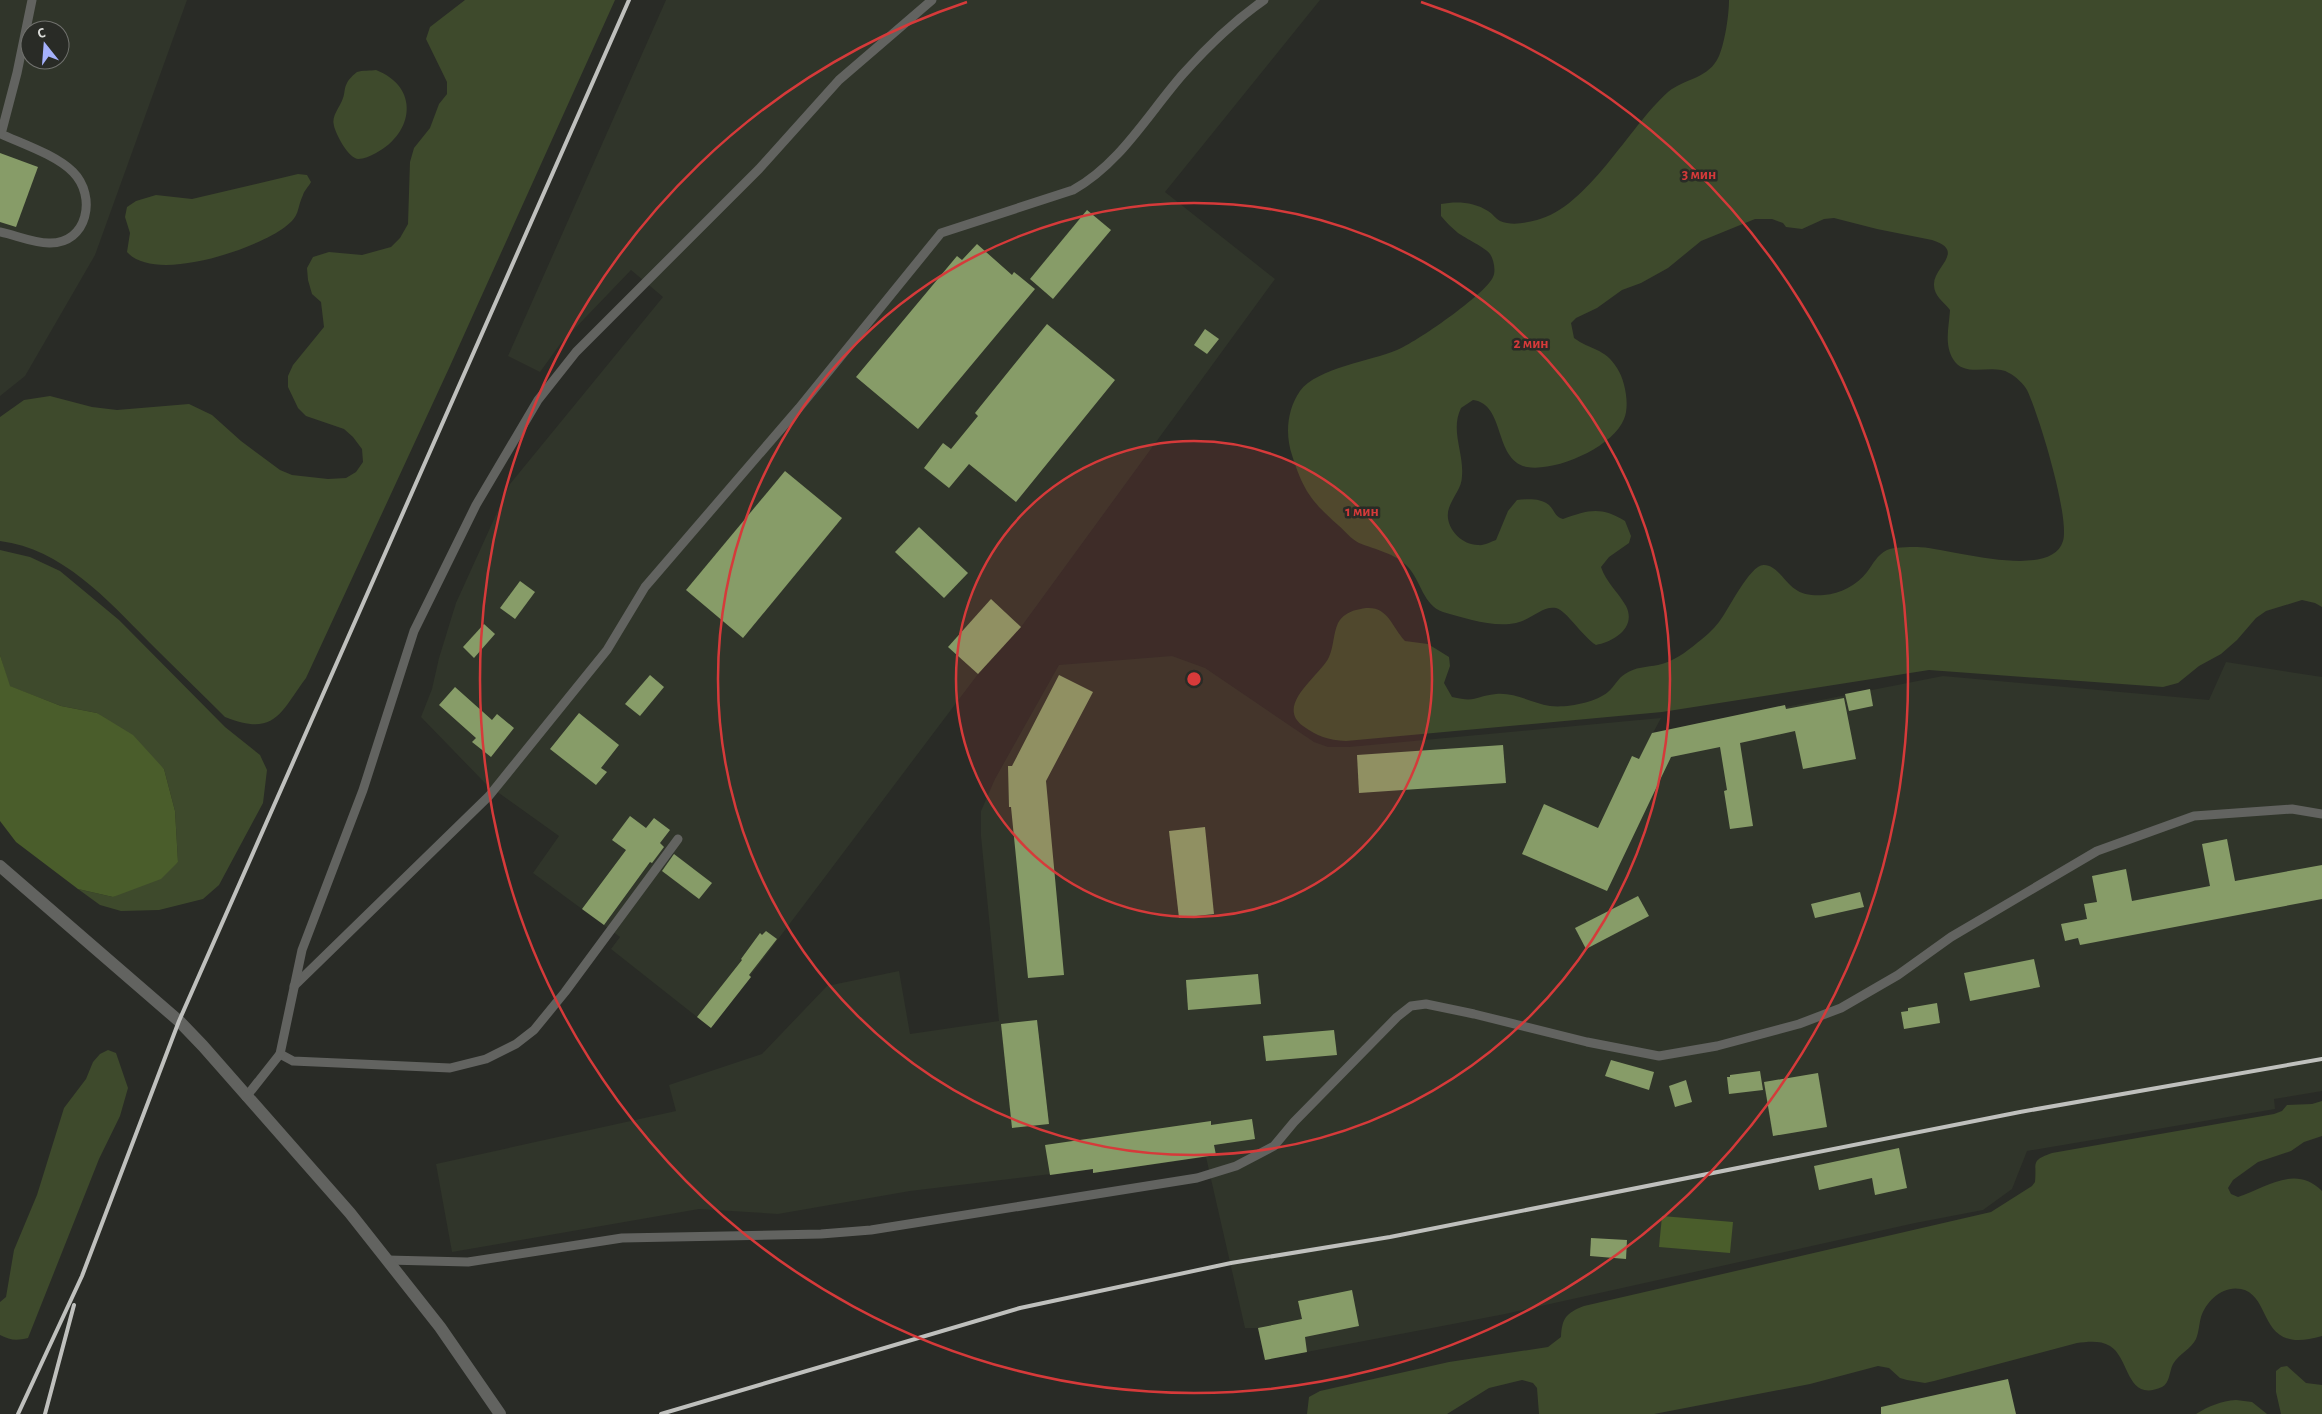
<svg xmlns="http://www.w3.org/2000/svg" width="2322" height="1414" viewBox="0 0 2322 1414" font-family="'Alegreya Sans',sans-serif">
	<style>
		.built { fill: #30352a; fill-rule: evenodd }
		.green { fill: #3e4a2c }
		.water { fill: #4a5d2b }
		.building { fill: #879c68 }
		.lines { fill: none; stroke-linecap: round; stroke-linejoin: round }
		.service { stroke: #626360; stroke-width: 9 }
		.minor { stroke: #626360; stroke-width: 12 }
		.rail { stroke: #bfc0bd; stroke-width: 4 }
		.ring { fill: none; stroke: #d63a3a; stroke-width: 2.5 }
		.centre { fill: #d63a3a; stroke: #292b26; stroke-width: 2.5 }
		.ring-label { font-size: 15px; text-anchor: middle; font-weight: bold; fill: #d63a3a; stroke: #292b26; stroke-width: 5; stroke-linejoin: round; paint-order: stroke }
	</style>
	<rect width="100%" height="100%" fill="#292b26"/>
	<!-- built -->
	<g class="built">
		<path d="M0,0H187L95,255L25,376L0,396ZM30,30H60V60H30Z"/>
		<path d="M666,0H1320L1165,192L1275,279L1021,627L978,674L711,1028L611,949L620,937L533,873L559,836L485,783L421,717L432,689L439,658L456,603L510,484L663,297L631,270L561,343L540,372L508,356Z"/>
		<path d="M1172,656L1205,668L1314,742L1328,747H1349L1661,718L1653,733L1943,676L2209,700L2226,662L2322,677V1091L2274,1099L2275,1109L2027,1151L2012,1189L1983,1210L1915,1223L1505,1314L1265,1360L1258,1328H1245L1206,1157L1093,1173L1092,1169L910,1191L778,1214L699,1209L452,1252L436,1164L676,1111L669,1085L762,1054L827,986L899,971L910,1034L999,1021L981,836V811L995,779L1059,665Z"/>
	</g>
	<!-- green -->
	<g class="green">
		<path d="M465,0H615L450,366L306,678C280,713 275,737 225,717C200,692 174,667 149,642C107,599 62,549 0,541V417L24,400L50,396L92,407L117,410L189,404L212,415L241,441L280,470L292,475L328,479L346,478L356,472L363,462L362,449L353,437L344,429L306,416L298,408L288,387V376L293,365L324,327L321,302L312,294L308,280L307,268L313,257L329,252L362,255L391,247L400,238L408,224L410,162L414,148L430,128L439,104L447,94V82L426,39L430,27Z"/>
		<path d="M1729,0H2322V607L2315,603L2302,600L2266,611L2256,618L2237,640L2221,654L2199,666L2178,683L2163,687L1929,670L1662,712L1346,741C1328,740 1317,736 1303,726C1274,705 1321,675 1329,657C1334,646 1333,634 1338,623C1342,616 1348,612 1356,610C1387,601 1389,623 1405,641L1428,644L1449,657L1450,666L1444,683L1452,697C1477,703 1475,696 1496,694C1514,692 1532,703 1550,706C1566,708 1595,703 1608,692C1614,687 1618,678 1625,674C1635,667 1647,667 1658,665C1673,662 1686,652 1697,643C1705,637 1713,630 1719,622C1728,611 1750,564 1764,565C1777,565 1785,583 1795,589C1802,595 1815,596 1824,595C1840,594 1857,585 1867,572C1873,564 1877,555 1887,550C1894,547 1908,547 1917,547C1946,547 2051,582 2063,541C2070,517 2039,415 2027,390C2024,384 2015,376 2009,373C1993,363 1964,379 1953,359C1944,344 1949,327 1950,310C1944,302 1934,296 1934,285C1933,267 1967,251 1932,240L1877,229L1834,218L1824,219L1802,229L1786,227L1783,223L1772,219H1755L1701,241L1668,268L1641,283L1622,290L1597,308L1576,318L1571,323L1574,338C1590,350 1605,348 1617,368C1625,380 1630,405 1624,419C1613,447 1556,472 1527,467C1493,460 1506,404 1473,400L1461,408C1450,431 1464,452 1462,476C1462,488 1453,496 1449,508C1443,525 1460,545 1478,545C1484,546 1490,542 1496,540L1508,511L1517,500C1527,499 1541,498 1549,505C1555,511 1555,517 1563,519C1588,510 1601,506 1625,521L1631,536L1629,543L1609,557L1601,567C1606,582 1618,592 1626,606C1637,628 1613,642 1596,645C1582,636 1567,611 1556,608C1543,605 1529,621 1516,623C1493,628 1465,618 1443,612C1423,605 1421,581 1408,567C1395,553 1376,550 1359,543C1351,539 1345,531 1338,525C1311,501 1303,490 1292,455C1285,434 1287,410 1300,391C1317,368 1371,361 1397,350C1415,343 1486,294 1493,277C1496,271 1494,260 1490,254C1486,248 1465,238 1458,233C1452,228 1446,222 1441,216V204C1457,201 1474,202 1488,211C1493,214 1496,219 1500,221C1512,226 1525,223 1537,220C1588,207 1628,128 1668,92C1685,78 1709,79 1719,56C1725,42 1729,15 1729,0Z"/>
		<path d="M376,70C420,87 414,133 376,153C370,156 364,159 358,159C348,158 336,134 334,126C331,115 340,108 343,98C345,93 344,88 347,83C348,80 354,74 357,72C362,70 371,71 376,70Z"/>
		<path d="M298,174L307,175L311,182C309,186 304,191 303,195C296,210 301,215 285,227C256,249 155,284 127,252L130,233L125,217L127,207L136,201L156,195L192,199Z"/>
		<path d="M0,550L30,557L60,571L119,620L225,727L260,755L267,770L263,803L219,885L203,899L159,910L121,911L100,905L78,889L113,897L178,862L175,811L164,769L97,713L61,706L9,686L0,655Z"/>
		<path d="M108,1050L116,1053L128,1088L120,1116L99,1159L28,1338C16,1341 10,1340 0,1335V1302L6,1297L14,1250L37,1195L64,1108L86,1079L93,1062L100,1054Z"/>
		<path d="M2322,1101V1136L2304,1142L2291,1151L2258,1162L2233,1180L2228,1188L2231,1194L2238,1197C2266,1188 2295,1164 2322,1191V1336C2256,1356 2274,1296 2241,1289C2223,1285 2206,1301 2201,1317C2199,1324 2199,1332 2196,1339C2191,1349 2179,1354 2173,1364C2169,1372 2170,1383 2162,1387C2126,1403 2130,1358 2110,1346C2100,1340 2087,1342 2077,1343L1934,1381L1925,1383L1907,1380L1900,1378L1889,1368L1878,1366L1810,1384L1654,1414H1539L1537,1388L1533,1383L1522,1380L1489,1388L1447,1414H1307L1309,1397L1320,1391L1449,1362L1548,1347L1561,1337C1562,1318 1566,1313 1584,1306L1991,1212L2032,1186L2035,1182C2037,1162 2030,1161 2052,1153L2274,1114L2282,1111L2287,1105L2312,1104Z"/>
		<path d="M2287,1366L2306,1383L2322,1385V1414H2281L2276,1392V1371L2281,1367Z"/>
		<path d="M2236,1400L2252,1402L2267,1414H2196C2209,1406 2221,1401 2236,1400Z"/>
	</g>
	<!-- water -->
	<g class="water">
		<path d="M0,655L10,686L61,706L97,713L133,735L164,769L175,811L178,862L161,879L113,897L78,889L16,842L0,821Z"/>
		<path d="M1662,1216L1733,1222L1730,1253L1659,1247Z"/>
	</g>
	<!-- building -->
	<g class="building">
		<path d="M0,153L38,167L16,227L0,222Z"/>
		<path d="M1087,210L1111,230L1053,299L1030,279Z"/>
		<path d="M977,244L1012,275L1014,272L1035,289L918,429L856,377L957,256L962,260Z"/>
		<path d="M1047,324L1115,380L1016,502L969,464L949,488L924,468L943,443L951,449L978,416L975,413Z"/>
		<path d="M1205,329L1219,339L1207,354L1194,345Z"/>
		<path d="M785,471L842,518L743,638L686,590Z"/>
		<path d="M919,527L968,573L944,598L895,552Z"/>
		<path d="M520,581L535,592L515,619L500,608Z"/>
		<path d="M991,599L1021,627L978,674L948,647Z"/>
		<path d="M484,624L495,634L474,658L463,647Z"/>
		<path d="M650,675L664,687L640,716L625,704Z"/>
		<path d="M1059,675L1093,692L1046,781L1064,975L1028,978L1011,807H1009L1008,766H1012Z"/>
		<path d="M455,687L492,720L497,714L514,728L491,757L472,742L476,738L439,705Z"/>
		<path d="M1870,689L1873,706L1849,711L1845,694Z"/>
		<path d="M1844,698L1856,759L1803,769L1795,731L1740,743L1753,826L1730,829L1724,791L1727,790L1720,747L1671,757L1607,891L1522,854L1544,804L1598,828L1632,756L1639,759L1652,733L1785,705L1786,709Z"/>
		<path d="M579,713L619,745L601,768L607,772L596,785L550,749Z"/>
		<path d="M1503,745L1506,783L1359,793L1357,755Z"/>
		<path d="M630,816L646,828L654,818L670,830L660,843L664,847L652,863L650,862L604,925L582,909L626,850L612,840Z"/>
		<path d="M1205,827L1214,914L1179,918L1169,831Z"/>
		<path d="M2227,839L2235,881L2322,865V899L2080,945L2078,938L2065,941L2061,924L2087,919L2084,904L2097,902L2092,876L2126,869L2132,901L2210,886L2202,844Z"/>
		<path d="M674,854L712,883L699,899L662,871Z"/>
		<path d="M1860,892L1864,907L1815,918L1811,904Z"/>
		<path d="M1638,896L1649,916L1586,949L1575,928Z"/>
		<path d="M766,931L777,939L749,975L751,977L711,1028L697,1017L742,960L741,959L760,933L762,935Z"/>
		<path d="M2034,959L2040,987L1970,1001L1964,973Z"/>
		<path d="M1258,974L1261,1004L1188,1010L1186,980Z"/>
		<path d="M1937,1003L1940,1023L1904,1029L1901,1012L1908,1011V1008Z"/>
		<path d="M1037,1020L1049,1124L1012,1128L1001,1024Z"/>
		<path d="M1334,1030L1337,1055L1266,1061L1263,1036Z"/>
		<path d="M1611,1060L1654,1072L1649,1090L1605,1076Z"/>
		<path d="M1760,1071L1763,1090L1729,1094L1727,1077H1730V1075Z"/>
		<path d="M1818,1073L1827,1127L1773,1136L1764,1082Z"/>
		<path d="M1686,1080L1692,1102L1675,1107L1669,1086Z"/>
		<path d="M1252,1119L1255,1139L1214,1145L1216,1155L1093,1173V1169L1050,1175L1045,1145L1211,1121V1125Z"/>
		<path d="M1899,1148L1907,1188L1875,1195L1872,1178L1819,1190L1814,1166Z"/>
		<path d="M1591,1238L1627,1240L1626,1259L1590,1256Z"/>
		<path d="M1352,1290L1359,1326L1305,1337L1307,1352L1265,1360L1258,1328L1302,1319L1298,1301Z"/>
		<path d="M2008,1379L2016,1414H1881V1407Z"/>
	</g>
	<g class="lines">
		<!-- service -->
		<g class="service">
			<path d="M0,232C15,235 33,243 49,243C88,244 97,196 73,172C56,155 23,144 1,134L17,73L32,0"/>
			<path d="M294,986L489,796L607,650L645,587L799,408L941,233L1073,190C1120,164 1148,114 1183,74C1207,47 1234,21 1264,0"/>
			<path d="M280,1054L293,1061L450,1068L486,1059L516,1044L534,1030L565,992L678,839"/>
			<path d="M246,1097L280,1054L302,950L363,790L414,631L476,505L538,400L576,352L759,169L839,80L932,0"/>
			<path d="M387,1260L468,1262L622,1238L821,1234L871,1230L1197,1178L1236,1166L1274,1146L1294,1122L1397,1017L1411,1006L1426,1004L1474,1014L1587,1042L1659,1056L1717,1046L1799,1024L1841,1008L1898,975L1951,937L2097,851L2194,816L2292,809L2322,814"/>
		</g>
		<!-- minor -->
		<path class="minor" d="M0,866L179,1021L203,1046L350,1213L440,1327L500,1414"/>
		<!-- rail -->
		<g class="rail">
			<path d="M18,1414L82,1276L179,1021L629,0"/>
			<path d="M45,1414L74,1305"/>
			<path d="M661,1414L1020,1308L1231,1263L1390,1237L2020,1112L2322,1059"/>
		</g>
	</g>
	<!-- distance rings -->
	<circle cx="1194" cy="679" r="238" fill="#d63a3a" fill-opacity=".12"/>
	<g class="ring">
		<circle cx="1194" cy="679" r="238"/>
		<circle cx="1194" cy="679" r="476"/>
		<path d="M1421 2A714 714 0 1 1 967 2"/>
	</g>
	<circle cx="1194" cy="679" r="8" class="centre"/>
	<g class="ring-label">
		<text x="1699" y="179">3 мин</text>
		<text x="1531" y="348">2 мин</text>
		<text x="1362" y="516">1 мин</text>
	</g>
	<!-- north arrow -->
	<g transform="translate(45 45) rotate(343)"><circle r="24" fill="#292b26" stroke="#70716d"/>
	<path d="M0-4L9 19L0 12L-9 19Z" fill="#a5b1fc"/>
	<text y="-8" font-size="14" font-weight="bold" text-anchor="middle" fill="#dadbd8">С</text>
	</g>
</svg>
